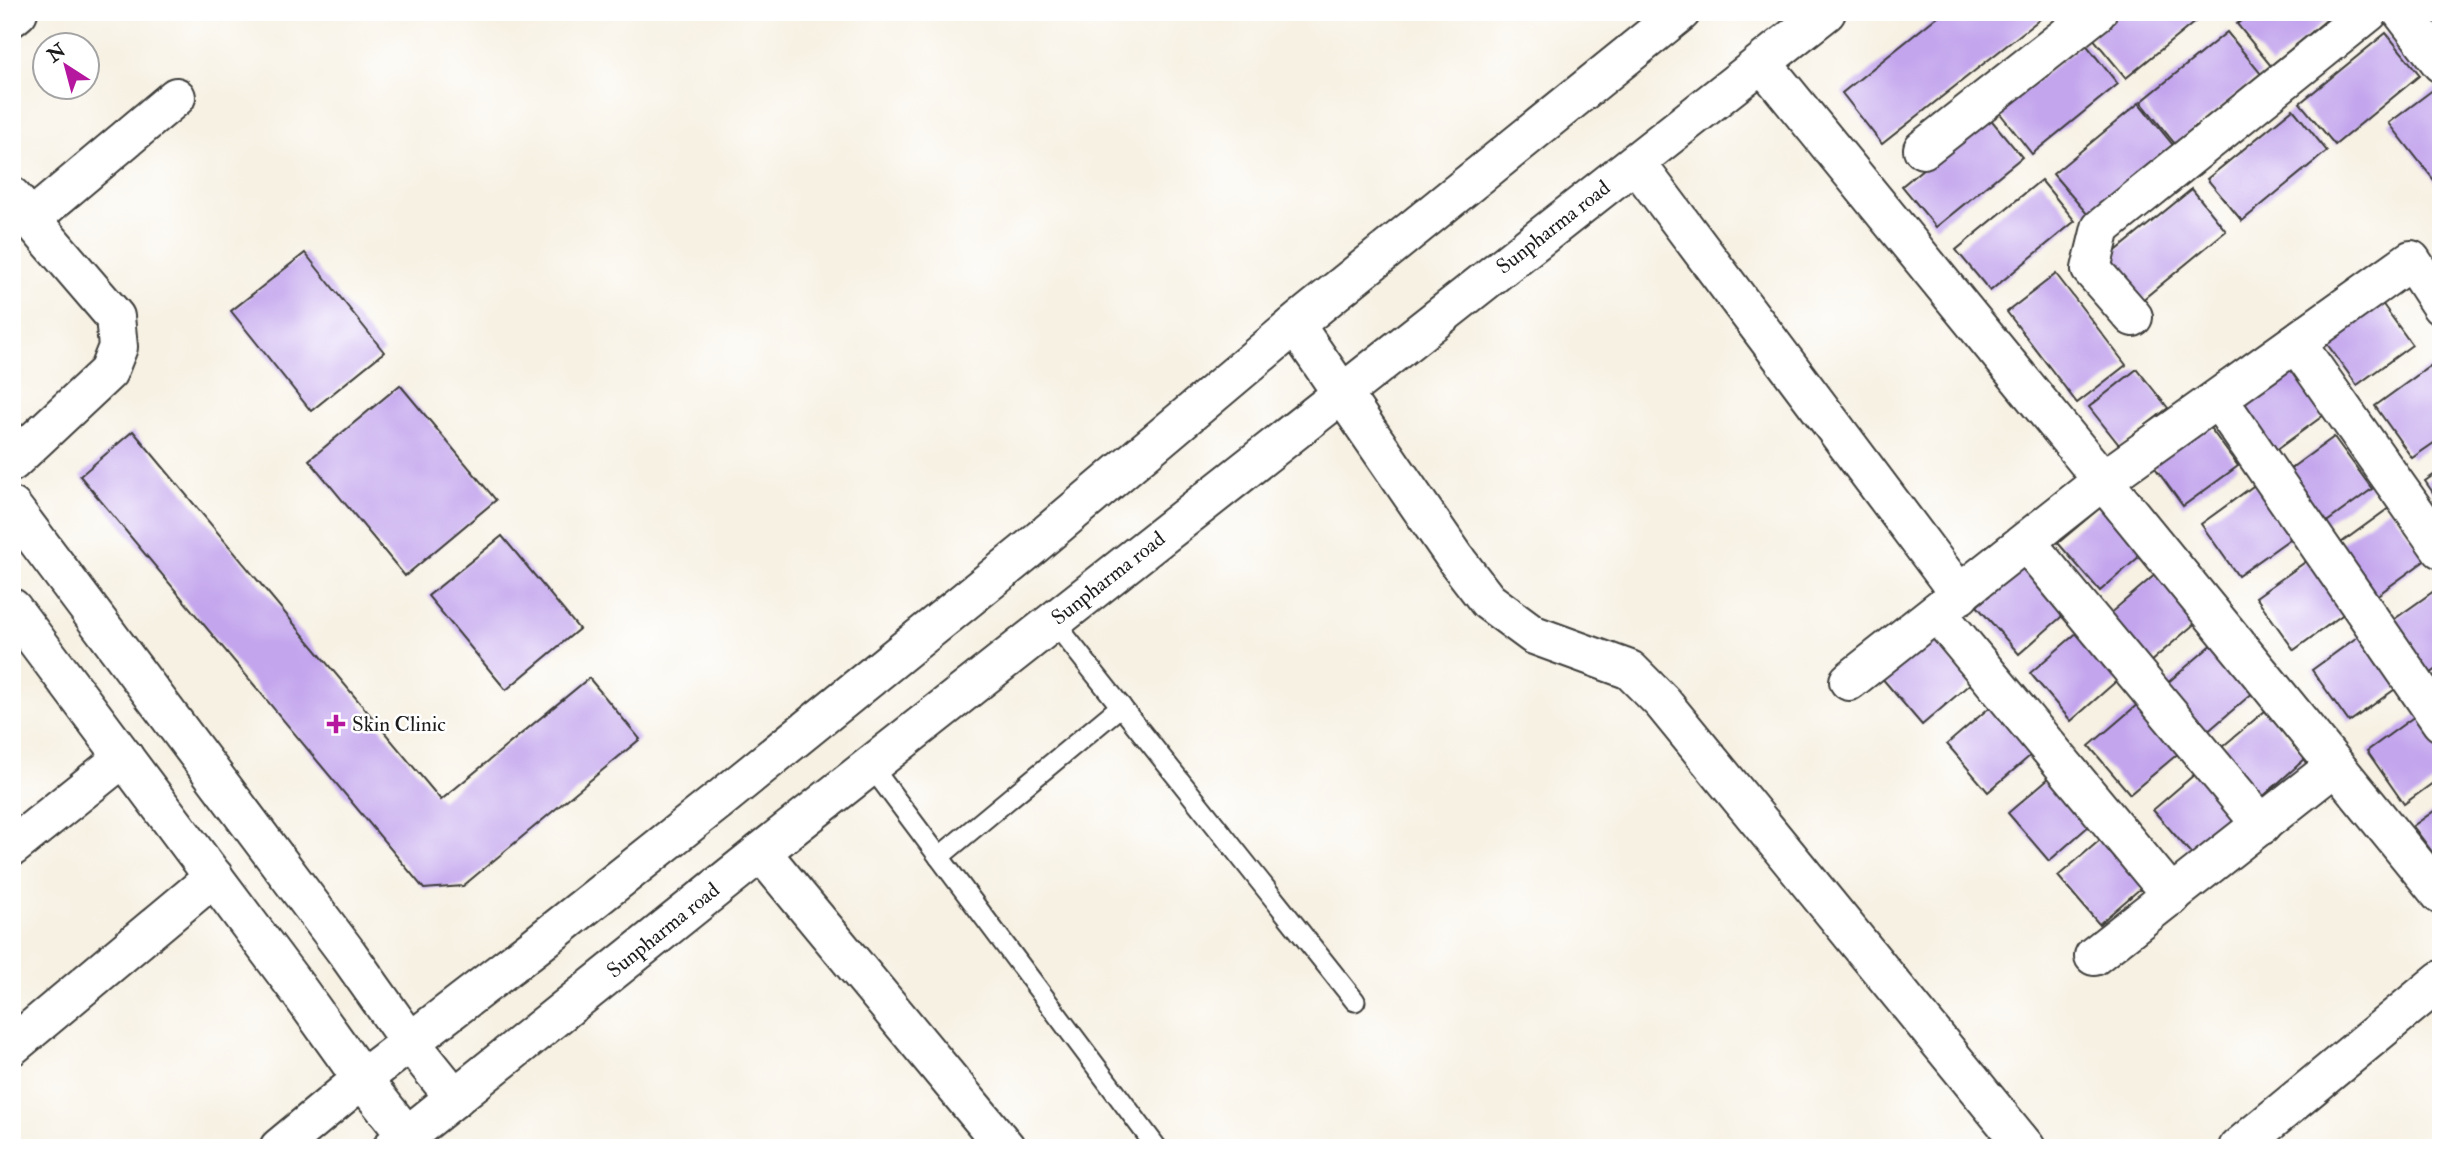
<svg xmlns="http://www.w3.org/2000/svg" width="2453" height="1160" viewBox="0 0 2453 1160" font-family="'IM FELL Double Pica',serif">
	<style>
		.building { fill: #c3a5ed }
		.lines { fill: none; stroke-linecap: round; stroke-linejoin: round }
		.service-casing { stroke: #3d3c3a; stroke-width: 23 }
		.minor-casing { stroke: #3d3c3a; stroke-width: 42 }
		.tertiary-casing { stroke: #3d3c3a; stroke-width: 42 }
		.service { stroke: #fff; stroke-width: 19 }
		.minor { stroke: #fff; stroke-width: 38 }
		.tertiary { stroke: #fff; stroke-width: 38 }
		.poi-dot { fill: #b5179e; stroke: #fff; stroke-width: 2.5 }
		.labels { text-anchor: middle; stroke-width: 5; stroke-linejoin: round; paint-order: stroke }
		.street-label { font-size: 21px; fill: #1c1c1c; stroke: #fff }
		.poi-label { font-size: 21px; fill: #1c1c1c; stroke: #fff; text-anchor: start }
	</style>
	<rect width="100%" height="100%" fill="#fff"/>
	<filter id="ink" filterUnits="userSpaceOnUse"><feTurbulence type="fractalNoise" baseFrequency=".0143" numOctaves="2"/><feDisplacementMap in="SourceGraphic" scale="14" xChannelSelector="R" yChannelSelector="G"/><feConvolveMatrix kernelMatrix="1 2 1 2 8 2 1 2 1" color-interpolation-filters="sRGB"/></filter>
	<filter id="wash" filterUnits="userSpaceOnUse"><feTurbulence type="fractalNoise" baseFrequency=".00686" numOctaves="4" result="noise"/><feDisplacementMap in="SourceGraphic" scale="28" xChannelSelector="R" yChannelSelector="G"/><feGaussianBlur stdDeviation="1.57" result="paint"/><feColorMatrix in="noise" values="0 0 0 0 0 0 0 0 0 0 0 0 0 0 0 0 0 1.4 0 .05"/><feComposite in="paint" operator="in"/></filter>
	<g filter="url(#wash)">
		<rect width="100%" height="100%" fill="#f7f1e3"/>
		<g id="blocks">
			<!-- building -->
			<g class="building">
				<path d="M1943,12H2049L1882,144L1842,93Z"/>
				<path d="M2122,12H2207L2126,78L2092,37Z"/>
				<path d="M2252,12H2336L2271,66L2237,24Z"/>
				<path d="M2227,32L2261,74L2175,144L2141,102Z"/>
				<path d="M2386,33L2420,75L2335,145L2300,103Z"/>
				<path d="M2084,42L2118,84L2032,154L1999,112Z"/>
				<path d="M2438,86L2441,89V189L2389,123Z"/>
				<path d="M2139,103L2173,145L2088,215L2053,174Z"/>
				<path d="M2293,109L2327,151L2242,221L2207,179Z"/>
				<path d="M1988,116L2022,157L1936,227L1902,186Z"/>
				<path d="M2041,180L2075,221L1990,291L1956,250Z"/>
				<path d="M2192,189L2226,231L2141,301L2106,259Z"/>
				<path d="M305,253L384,352L311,411L231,311Z"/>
				<path d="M2056,274L2126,365L2077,403L2007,312Z"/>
				<path d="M2374,292L2412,345L2357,385L2319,333Z"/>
				<path d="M2286,363L2324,415L2268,456L2231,403Z"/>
				<path d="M2430,366L2441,381V438L2412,458L2375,406Z"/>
				<path d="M2137,369L2168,408L2120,446L2089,407Z"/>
				<path d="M400,385L496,500L405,576L309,460Z"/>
				<path d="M2200,414L2238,466L2183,506L2145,454Z"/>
				<path d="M133,431L441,800L589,678L640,739L463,886L424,889L80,476Z"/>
				<path d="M2334,437L2372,489L2317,529L2279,477Z"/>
				<path d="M2441,470V504L2425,481Z"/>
				<path d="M2256,484L2294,536L2238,576L2201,524Z"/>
				<path d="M2108,501L2149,548L2100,591L2058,543Z"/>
				<path d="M2389,508L2427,559L2372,599L2334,548Z"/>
				<path d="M502,536L579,629L506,690L428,596Z"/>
				<path d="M2311,558L2349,610L2294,650L2256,597Z"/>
				<path d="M2027,563L2068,611L2019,654L1977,606Z"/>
				<path d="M2157,573L2198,621L2149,663L2108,615Z"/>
				<path d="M2441,586V666L2427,676L2389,623Z"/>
				<path d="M2367,630L2405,682L2349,722L2312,670Z"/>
				<path d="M2079,631L2120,678L2071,721L2030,673Z"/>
				<path d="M1930,635L1971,683L1922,725L1881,677Z"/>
				<path d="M2214,643L2255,691L2206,733L2165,685Z"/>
				<path d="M1996,702L2037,750L1988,792L1947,744Z"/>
				<path d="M2138,704L2180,752L2130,794L2089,746Z"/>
				<path d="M2265,711L2306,758L2258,801L2216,752Z"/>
				<path d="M2422,711L2441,738V777L2404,804L2367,751Z"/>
				<path d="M2202,768L2243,815L2195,858L2153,810Z"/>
				<path d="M2057,771L2098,818L2049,861L2008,813Z"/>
				<path d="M2441,806V864L2413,826Z"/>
				<path d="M2107,834L2148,882L2099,924L2058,876Z"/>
			</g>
		</g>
	</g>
	<g filter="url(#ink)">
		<use href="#blocks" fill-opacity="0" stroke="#3d3c3a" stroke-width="2"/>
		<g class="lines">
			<defs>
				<g id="service">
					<path d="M1053,621L1355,1001"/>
					<path d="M871,766L1157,1148"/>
					<path d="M939,857L1121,706"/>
				</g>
				<g id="minor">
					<path d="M2402,12L2441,63"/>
					<path d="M12,17L18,12"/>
					<path d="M1763,64L2441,895"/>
					<path d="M1923,149L2097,12"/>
					<path d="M1636,163L1960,595"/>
					<path d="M12,197L115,317L118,347L108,372L12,462"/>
					<path d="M31,219L176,97"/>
					<path d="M2133,317L2091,269L2101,228L2369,12"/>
					<path d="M1295,325L1458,562L1488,601L1534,635L1630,670L1662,702L2026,1148"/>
					<path d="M2296,343L2441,549"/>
					<path d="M2218,399L2441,722"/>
					<path d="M2026,542L2262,825"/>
					<path d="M1937,613L2172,896"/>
					<path d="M1849,681L2102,481L2411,260L2441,306"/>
					<path d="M12,847L124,757"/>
					<path d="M761,852L1006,1148"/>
					<path d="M2094,956L2335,766"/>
					<path d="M12,1046L214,877"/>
					<path d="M2238,1148L2441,980"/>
				</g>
				<g id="tertiary">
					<path d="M12,507L347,953L410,1042L455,1098"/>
					<path d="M12,608L299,991L362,1079L407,1136"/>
					<path d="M279,1148L362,1079L534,947L718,801L1029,549L1303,318L1681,12"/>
					<path d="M392,1148L761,852L1826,12"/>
				</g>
			</defs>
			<!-- service casing -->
			<use href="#service" class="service-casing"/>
			<!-- minor casing -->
			<use href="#minor" class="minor-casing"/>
			<!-- tertiary casing -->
			<use href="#tertiary" class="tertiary-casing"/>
			<!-- service -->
			<use href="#service" class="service"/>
			<!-- minor -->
			<use href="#minor" class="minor"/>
			<!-- tertiary -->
			<use href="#tertiary" class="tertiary"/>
		</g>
	</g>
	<!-- markers -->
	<path class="poi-dot" d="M332.5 713.5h7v7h7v7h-7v7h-7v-7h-7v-7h7z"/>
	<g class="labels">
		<!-- street labels -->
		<g class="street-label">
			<text transform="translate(1553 227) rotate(-38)" y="7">Sunpharma road</text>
			<text transform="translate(1108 578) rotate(-38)" y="7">Sunpharma road</text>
			<text transform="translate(663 930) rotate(-39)" y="7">Sunpharma road</text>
		</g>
		<!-- poi labels -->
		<g class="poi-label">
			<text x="352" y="731">Skin Clinic</text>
		</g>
	</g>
	<!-- margin -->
	<rect width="2453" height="1160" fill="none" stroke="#fff" stroke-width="42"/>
	<!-- north arrow -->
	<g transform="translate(66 66) rotate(324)"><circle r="33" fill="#ffffff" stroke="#a4a4a4" stroke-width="2"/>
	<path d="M0-5L12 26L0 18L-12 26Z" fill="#b5179e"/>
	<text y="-10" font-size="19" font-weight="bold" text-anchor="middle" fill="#1c1c1c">N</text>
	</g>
</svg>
